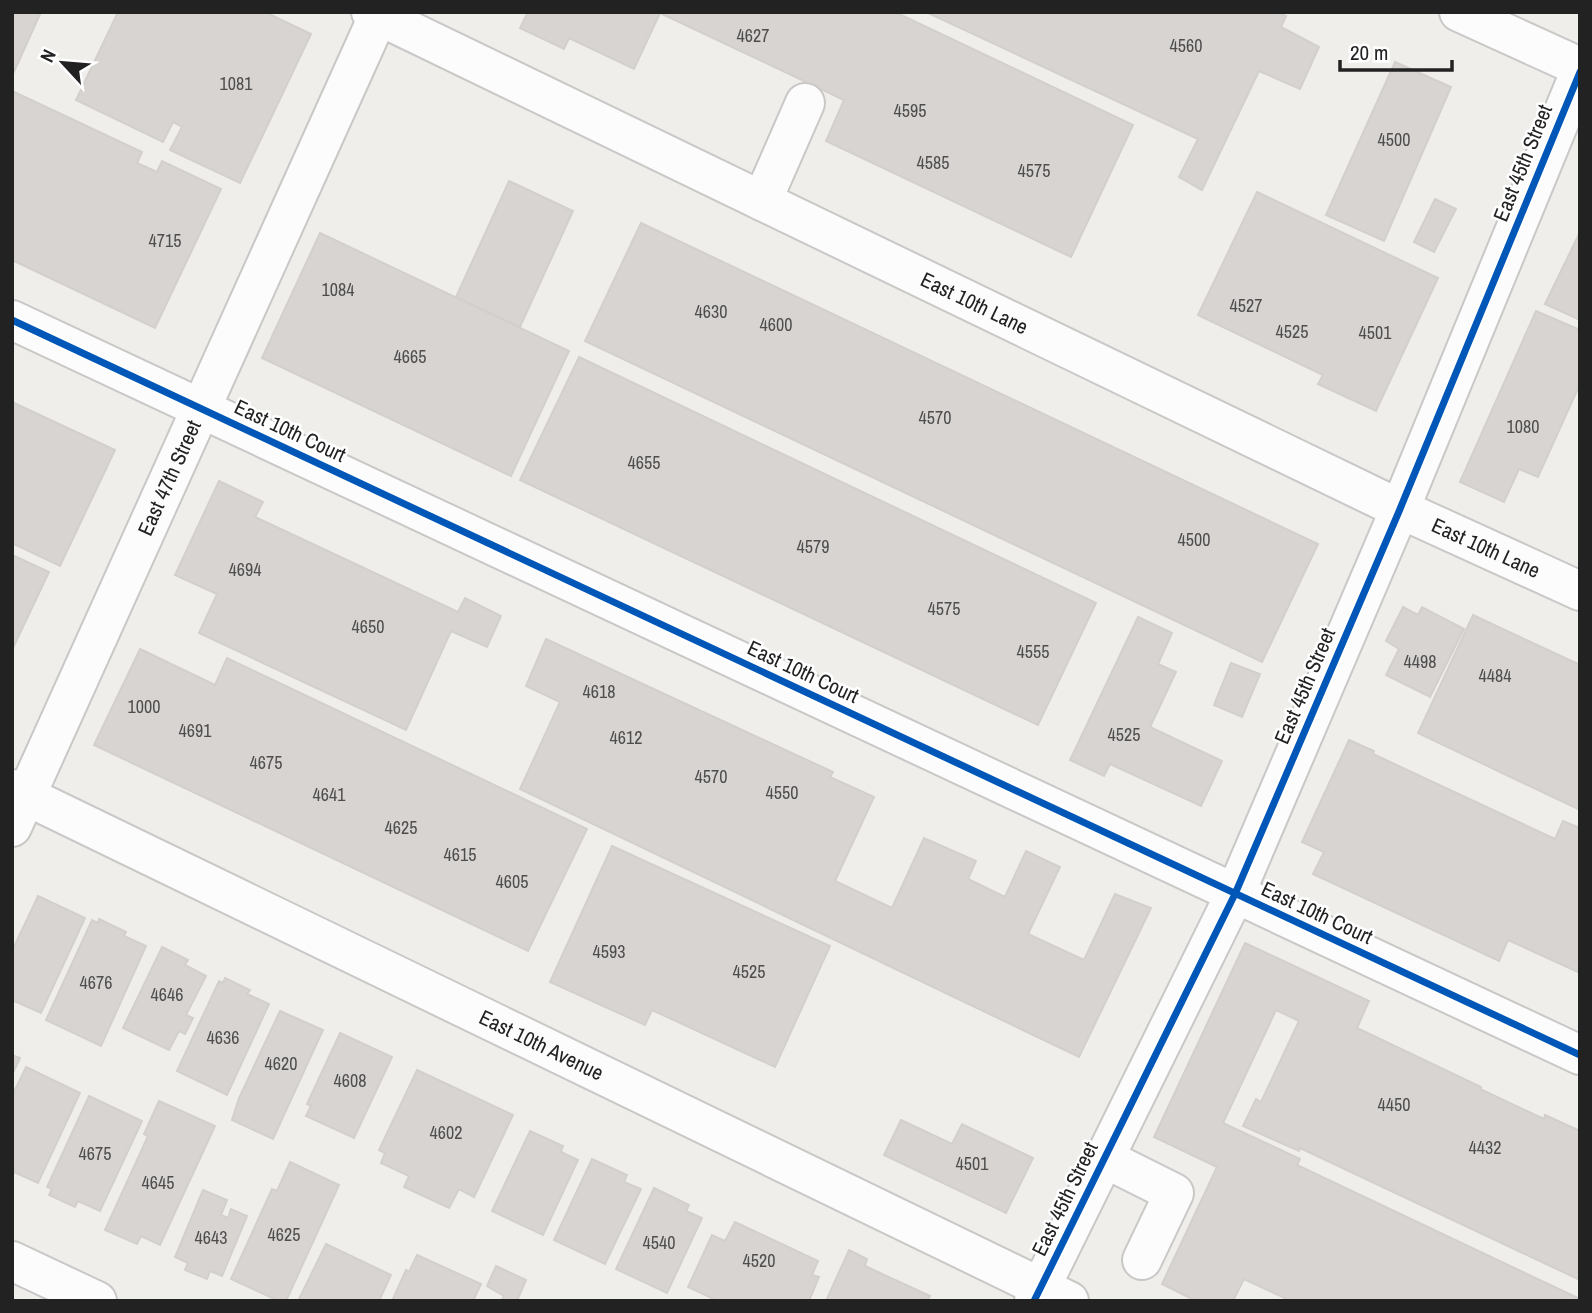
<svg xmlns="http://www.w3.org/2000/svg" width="1592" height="1313" viewBox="0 0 1592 1313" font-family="'Archivo Narrow',sans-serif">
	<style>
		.building { fill: #d7d4d2; stroke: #d3d0cc; stroke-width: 2 }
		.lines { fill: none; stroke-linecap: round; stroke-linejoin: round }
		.minor-casing { stroke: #c9c8c7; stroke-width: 42 }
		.minor { stroke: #fdfcfc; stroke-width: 38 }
		.cycleway-casing { stroke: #fff; stroke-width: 11 }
		.cycleway { stroke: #0057b8; stroke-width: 7 }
		.labels { text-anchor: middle; stroke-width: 5; stroke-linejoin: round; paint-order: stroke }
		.number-label { font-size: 18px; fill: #4f4e4e }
		.street-label { font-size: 21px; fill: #222; stroke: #fff }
	</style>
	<rect width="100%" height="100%" fill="#f0eeeb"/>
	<!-- building -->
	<g class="building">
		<path d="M12,12H41L13,74H12Z"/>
		<path d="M118,12H265L311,34L240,183L170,150L182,127L173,122L163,142L76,100Z"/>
		<path d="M528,12H895L1133,125L1071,257L826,141L844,100L660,13L634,69L569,38L564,49L520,28Z"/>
		<path d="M926,12H1278L1286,16L1281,27L1319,47L1300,89L1259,71L1202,190L1179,177L1198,139Z"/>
		<path d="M1395,62L1451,87L1384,241L1326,215Z"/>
		<path d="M12,91L142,152L137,163L157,172L162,161L221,189L155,328L12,260Z"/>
		<path d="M509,181L573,211L520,327L456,297Z"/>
		<path d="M1257,192L1438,278L1376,411L1318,384L1323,375L1198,315Z"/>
		<path d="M1435,199L1456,209L1434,252L1414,242Z"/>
		<path d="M641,223L1318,544L1262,662L585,341Z"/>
		<path d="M1580,232V320L1545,304Z"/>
		<path d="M320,233L569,351L511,476L262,358Z"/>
		<path d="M1536,311L1580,330V384L1538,477L1519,469L1504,502L1460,482Z"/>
		<path d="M579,357L1096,603L1038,725L520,480Z"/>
		<path d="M12,402L115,450L60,566L12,543Z"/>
		<path d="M219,481L263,502L255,517L458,612L465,598L501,616L487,647L451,631L406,730L199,633L217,594L175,575Z"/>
		<path d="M12,555L49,572L12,650Z"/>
		<path d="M1403,607L1418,615L1422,607L1464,629L1430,697L1386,675L1399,649L1386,641Z"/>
		<path d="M1473,615L1580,665V810L1418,733Z"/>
		<path d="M1138,617L1172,633L1158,664L1176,672L1150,727L1222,761L1201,806L1110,764L1104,776L1070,760Z"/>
		<path d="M546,639L833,772L830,777L874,797L835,881L892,908L924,838L976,861L968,879L1005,897L1026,851L1060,867L1028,934L1084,960L1115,894L1151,908L1079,1057L520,789L560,702L526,686Z"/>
		<path d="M140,649L215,685L227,658L587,829L528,951L94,745Z"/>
		<path d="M1231,663L1260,674L1242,717L1214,705Z"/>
		<path d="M1349,740L1374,751L1373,754L1555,839L1563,821L1580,828V973L1508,940L1499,961L1313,874L1324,852L1302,842Z"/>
		<path d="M612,846L830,946L775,1067L652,1010L645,1025L550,982Z"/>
		<path d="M38,896L85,918L41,1013L12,1000V951Z"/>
		<path d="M99,919L126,932L124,936L146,946L101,1046L46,1020L92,920L98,923Z"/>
		<path d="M1245,943L1369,1001L1357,1028L1481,1087L1480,1089L1544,1119L1545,1115L1580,1131V1280L1300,1148L1299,1151L1243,1126L1256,1099L1261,1102L1299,1021L1276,1010L1223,1123L1300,1159L1297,1165L1580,1299V1301H1291L1244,1279L1233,1301H1196L1162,1284L1217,1167L1154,1137Z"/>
		<path d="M162,947L188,960L185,965L206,976L186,1015L193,1018L185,1034L179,1031L169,1050L123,1028Z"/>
		<path d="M225,978L250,990L247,994L269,1004L227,1095L177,1071L219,981L223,983Z"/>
		<path d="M280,1011L323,1030L273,1139L232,1120L239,1098Z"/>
		<path d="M340,1033L392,1057L354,1138L306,1116L311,1106L307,1104Z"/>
		<path d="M12,1055L20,1058L12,1075Z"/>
		<path d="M26,1067L80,1093L38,1183L14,1172L12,1174V1096Z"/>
		<path d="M417,1070L513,1115L474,1197L459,1189L449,1208L404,1187L409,1176L381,1163L385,1153L379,1150Z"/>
		<path d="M89,1096L142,1121L100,1211L78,1201L75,1207L49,1195L52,1189L47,1187Z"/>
		<path d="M159,1101L215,1126L160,1245L141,1236L137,1244L105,1230L148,1136L144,1134Z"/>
		<path d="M901,1120L952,1144L962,1124L1033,1158L1006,1213L884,1155Z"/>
		<path d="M530,1131L563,1146L561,1152L578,1160L543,1235L492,1211Z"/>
		<path d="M592,1159L627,1175L624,1182L641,1189L605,1264L554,1240Z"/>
		<path d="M290,1162L339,1185L286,1301H279L231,1279L272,1189L277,1191Z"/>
		<path d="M654,1188L689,1205L686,1211L702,1218L667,1293L616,1269Z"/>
		<path d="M203,1190L227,1200L221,1215L228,1218L231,1209L247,1216L222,1276L210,1271L207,1279L185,1270L188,1263L175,1257Z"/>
		<path d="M735,1222L818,1261L812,1275L819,1277L809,1301H718L688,1287L712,1235L725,1241Z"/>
		<path d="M326,1244L391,1275L379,1301H298Z"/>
		<path d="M849,1250L867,1259L865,1266L930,1296L927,1301H826Z"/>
		<path d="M417,1255L481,1284L473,1301H392L406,1270L409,1272Z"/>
		<path d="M496,1266L526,1280L517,1301H507L502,1299L504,1296L487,1286Z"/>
	</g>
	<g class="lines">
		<defs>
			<g id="minor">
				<path id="s1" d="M371,12L1400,509L1580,591"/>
				<path d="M1459,12L1580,67"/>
				<path d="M762,201L805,103"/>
				<path d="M12,320L1580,1055"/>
				<path id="s2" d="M12,789L1069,1301"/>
				<path id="s3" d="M12,827L380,12"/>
				<path d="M1104,1158L1174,1193L1142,1260"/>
				<path d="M12,1261L97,1301"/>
				<path d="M1034,1301L1235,894L1400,509L1580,72"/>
			</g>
		</defs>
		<!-- minor casing -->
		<use href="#minor" class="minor-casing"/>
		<!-- minor -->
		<use href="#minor" class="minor"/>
		<defs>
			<g id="cycleway">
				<path d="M12,320L1580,1055"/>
				<path d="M1034,1301L1235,894L1400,509L1580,72"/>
			</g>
		</defs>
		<!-- cycleway casing -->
		<use href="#cycleway" class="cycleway-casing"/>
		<!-- cycleway -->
		<use href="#cycleway" class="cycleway"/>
	</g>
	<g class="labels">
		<!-- number labels -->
		<g class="number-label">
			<text x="753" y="42">4627</text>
			<text x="1186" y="52">4560</text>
			<text x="236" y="90">1081</text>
			<text x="910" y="117">4595</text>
			<text x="1394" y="146">4500</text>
			<text x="933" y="169">4585</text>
			<text x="1034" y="177">4575</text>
			<text x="165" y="247">4715</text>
			<text x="338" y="296">1084</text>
			<text x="1246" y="312">4527</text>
			<text x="711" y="318">4630</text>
			<text x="776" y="331">4600</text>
			<text x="1292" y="338">4525</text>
			<text x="1375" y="339">4501</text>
			<text x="410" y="363">4665</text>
			<text x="935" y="424">4570</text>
			<text x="1523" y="433">1080</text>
			<text x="644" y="469">4655</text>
			<text x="1194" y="546">4500</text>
			<text x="813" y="553">4579</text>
			<text x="245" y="576">4694</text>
			<text x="944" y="615">4575</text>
			<text x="368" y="633">4650</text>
			<text x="1033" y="658">4555</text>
			<text x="1420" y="668">4498</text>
			<text x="1495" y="682">4484</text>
			<text x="599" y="698">4618</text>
			<text x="144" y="713">1000</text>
			<text x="195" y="737">4691</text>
			<text x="1124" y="741">4525</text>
			<text x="626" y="744">4612</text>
			<text x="266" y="769">4675</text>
			<text x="711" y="783">4570</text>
			<text x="782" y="799">4550</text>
			<text x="329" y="801">4641</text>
			<text x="401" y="834">4625</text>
			<text x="460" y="861">4615</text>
			<text x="512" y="888">4605</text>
			<text x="609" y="958">4593</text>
			<text x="749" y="978">4525</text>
			<text x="96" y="989">4676</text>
			<text x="167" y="1001">4646</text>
			<text x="223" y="1044">4636</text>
			<text x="281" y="1070">4620</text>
			<text x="350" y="1087">4608</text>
			<text x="1394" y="1111">4450</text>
			<text x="446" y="1139">4602</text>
			<text x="1485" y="1154">4432</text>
			<text x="95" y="1160">4675</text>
			<text x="972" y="1170">4501</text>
			<text x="158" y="1189">4645</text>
			<text x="284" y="1241">4625</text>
			<text x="211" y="1244">4643</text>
			<text x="659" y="1249">4540</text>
			<text x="759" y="1267">4520</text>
		</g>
		<!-- street labels -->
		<g class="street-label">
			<text transform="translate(1523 163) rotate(-68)" y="7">East 45th Street</text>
			<text dy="7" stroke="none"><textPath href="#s1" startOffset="670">East 10th Lane</textPath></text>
			<text transform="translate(290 431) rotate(25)" y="7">East 10th Court</text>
			<text dy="7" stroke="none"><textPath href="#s3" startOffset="383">East 47th Street</textPath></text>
			<text dy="7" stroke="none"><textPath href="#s1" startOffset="1237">East 10th Lane</textPath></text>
			<text transform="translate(803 672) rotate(25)" y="7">East 10th Court</text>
			<text transform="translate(1305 686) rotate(-67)" y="7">East 45th Street</text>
			<text transform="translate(1317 913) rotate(25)" y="7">East 10th Court</text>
			<text dy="7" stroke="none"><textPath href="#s2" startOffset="588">East 10th Avenue</textPath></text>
			<text transform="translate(1065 1199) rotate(-64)" y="7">East 45th Street</text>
		</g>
	</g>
	<!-- border -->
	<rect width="1592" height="1313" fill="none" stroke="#222222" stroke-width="28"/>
	<!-- north arrow -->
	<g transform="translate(63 63) rotate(296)" stroke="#ffffff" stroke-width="5" paint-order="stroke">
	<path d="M0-5L12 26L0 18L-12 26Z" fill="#222222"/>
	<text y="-10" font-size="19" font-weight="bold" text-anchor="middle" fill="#222222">N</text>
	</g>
	<!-- scale -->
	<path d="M1340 60v10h112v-10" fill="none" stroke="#222222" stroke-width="3.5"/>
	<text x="1350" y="60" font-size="21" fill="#222222" stroke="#ffffff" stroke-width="5" paint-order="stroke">20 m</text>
</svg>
